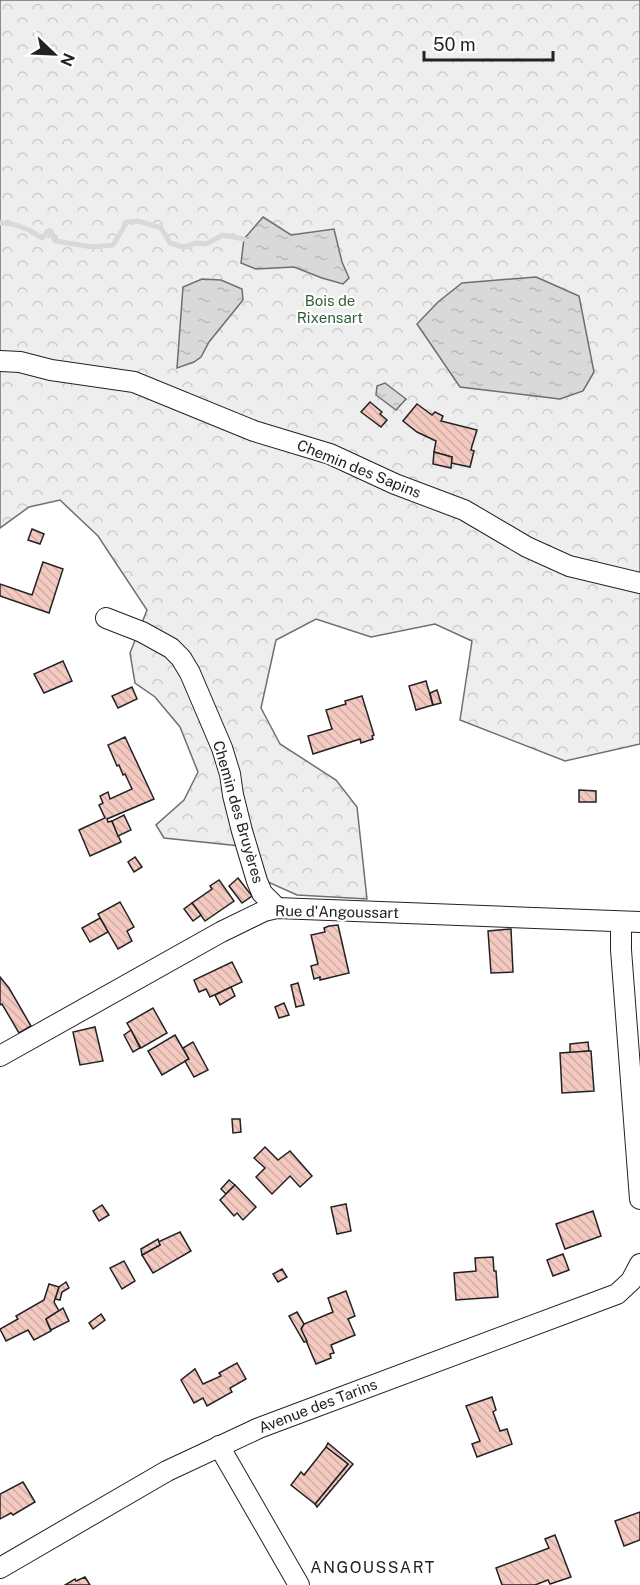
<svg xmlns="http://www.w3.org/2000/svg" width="640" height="1585" viewBox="0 0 640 1585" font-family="'Public Sans',sans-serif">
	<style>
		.forest { fill: url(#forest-crowns); stroke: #6f6f6f; stroke-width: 1.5 }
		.water { fill: url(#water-ripples); stroke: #6f6f6f; stroke-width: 1.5 }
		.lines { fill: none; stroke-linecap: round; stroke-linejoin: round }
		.stream { stroke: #d9d9d9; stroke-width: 5 }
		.building { fill: url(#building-back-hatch); stroke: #222; stroke-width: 1.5 }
		.minor-casing { stroke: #222; stroke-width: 22 }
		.minor { stroke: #fff; stroke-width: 20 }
		.labels { text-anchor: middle; stroke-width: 4.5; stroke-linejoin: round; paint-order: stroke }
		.park-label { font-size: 15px; fill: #2f5e38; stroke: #fff }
		.street-label { font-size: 15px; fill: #222; stroke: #fff }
		.neighbourhood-label { font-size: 16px; letter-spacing: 1.5px; fill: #222; stroke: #fff }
	</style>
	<defs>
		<pattern id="forest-crowns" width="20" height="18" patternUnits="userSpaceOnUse" patternTransform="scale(1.5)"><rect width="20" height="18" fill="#eee"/><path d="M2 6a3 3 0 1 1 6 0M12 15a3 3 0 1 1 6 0" fill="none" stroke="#ccc"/></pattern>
		<pattern id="water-ripples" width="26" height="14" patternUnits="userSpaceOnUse" patternTransform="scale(1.5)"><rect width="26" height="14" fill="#d9d9d9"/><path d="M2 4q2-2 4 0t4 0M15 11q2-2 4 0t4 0" fill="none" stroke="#bababa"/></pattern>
		<pattern id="building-back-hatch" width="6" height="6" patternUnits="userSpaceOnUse" patternTransform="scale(1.5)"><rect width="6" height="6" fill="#f3c9c0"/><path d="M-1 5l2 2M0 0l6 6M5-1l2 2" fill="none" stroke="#d0aca5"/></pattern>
	</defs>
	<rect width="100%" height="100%" fill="#fff"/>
	<!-- forest -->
	<path class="forest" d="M0,0H640V744L565,761L460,720L472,641L435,624L371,637L316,619L276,640L261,708L280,744L336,780L357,807L367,899L297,895L259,878L240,846L164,838L156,825L184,800L198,772L180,727L155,697L135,683L130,653L147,610L98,536L60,500L29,507L0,528Z"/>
	<!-- water -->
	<g class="water">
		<path d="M263,217L291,235L334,229L342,262L349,278L343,284L322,278L294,267L256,269L241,263L244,239Z"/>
		<path d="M536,277L579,296L594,372L583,391L560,399L460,387L417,324L438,302L462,283Z"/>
		<path d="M202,279L221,280L242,289L243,300L209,342L201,357L194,362L177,368L183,287Z"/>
		<path d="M385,383L406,399L396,410L376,395L377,386Z"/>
	</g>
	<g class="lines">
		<!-- stream -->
		<path class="stream" d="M0,223L13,224L29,230L42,238L48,231H51L55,241L93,247L113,245L127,222L138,221L161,228L170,243L183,247L197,243L206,244L223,235L244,239"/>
	</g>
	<!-- building -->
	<g class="building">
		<path d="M370,402L382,412L380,414L387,420L381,427L361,412Z"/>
		<path d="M417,404L432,415L435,412L443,416L441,421L477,430L472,446L471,450L474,451L470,467L451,463L452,457L434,452L436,441L417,432L403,421Z"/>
		<path d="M434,452L452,457L451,468L433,464Z"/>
		<path d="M32,529L44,534L40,544L28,540Z"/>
		<path d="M43,562L63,569L49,613L0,596V584L32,595Z"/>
		<path d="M63,661L72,681L44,693L34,674Z"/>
		<path d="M426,681L433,705L416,710L409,686Z"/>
		<path d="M132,687L137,699L118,708L112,696Z"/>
		<path d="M437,690L441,703L433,705L430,693Z"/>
		<path d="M362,696L374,735L372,736L373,739L361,743L360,739L313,754L308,736L332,729L326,710L346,704L345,701Z"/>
		<path d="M125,737L154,799L107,819L108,822L112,821L121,842L90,856L79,830L105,818L99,805L103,803L100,796L108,792L110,799L132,789L125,774L123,775L119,765L117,766L108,745Z"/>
		<path d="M579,790L596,791V802H579Z"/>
		<path d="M124,815L131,830L118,836L112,821Z"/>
		<path d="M135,857L142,867L134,872L128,862Z"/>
		<path d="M238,878L252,896L242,903L229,886Z"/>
		<path d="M219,880L234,901L205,921L192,903L212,889L210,886Z"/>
		<path d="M120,902L134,927L127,931L132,941L118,949L98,914Z"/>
		<path d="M192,903L201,915L193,921L184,909Z"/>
		<path d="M100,918L108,932L90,942L82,928Z"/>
		<path d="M338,925L349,973L320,980V977L314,979L311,966L318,964L311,935L325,932L324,928L329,926Z"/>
		<path d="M511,929L513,972L491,973L488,931Z"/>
		<path d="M232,962L242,982L210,997L206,989L199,992L194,980Z"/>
		<path d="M0,977L9,988L31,1026L19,1033L2,1004L0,1005Z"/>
		<path d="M298,983L304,1005L296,1007L291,985Z"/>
		<path d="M231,987L235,996L220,1005L215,995Z"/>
		<path d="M284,1003L289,1015L279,1018L275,1007Z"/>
		<path d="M153,1008L167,1033L141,1048L127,1023Z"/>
		<path d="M95,1027L103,1061L80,1065L73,1032Z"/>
		<path d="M131,1030L140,1048L133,1052L124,1035Z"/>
		<path d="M175,1035L189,1059L162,1075L148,1051Z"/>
		<path d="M193,1042L208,1070L194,1077L185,1061L189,1059L183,1048Z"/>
		<path d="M588,1042L589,1051L570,1053V1044Z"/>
		<path d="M589,1051H591L594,1091L562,1093L560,1053Z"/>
		<path d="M232,1119H240L241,1132L233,1133Z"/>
		<path d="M265,1147L278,1160L290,1151L312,1176L300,1187L290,1176L272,1194L256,1177L265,1168L254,1158Z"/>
		<path d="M229,1180L235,1185L226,1194L221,1189Z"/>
		<path d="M235,1185L256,1207L243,1220L237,1213L234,1216L220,1200Z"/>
		<path d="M346,1204L351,1231L337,1234L331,1207Z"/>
		<path d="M102,1205L109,1215L99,1221L93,1211Z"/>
		<path d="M593,1211L601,1236L565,1249L556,1224Z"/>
		<path d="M180,1232L191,1251L153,1273L142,1255L160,1245L158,1242Z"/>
		<path d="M158,1239L160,1245L142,1255L141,1249Z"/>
		<path d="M563,1254L569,1270L553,1276L547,1260Z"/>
		<path d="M493,1257L494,1271H496L498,1297L456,1300L454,1273L476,1271L475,1258Z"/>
		<path d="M124,1261L135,1281L122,1289L110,1268Z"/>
		<path d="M282,1269L287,1277L278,1282L273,1274Z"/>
		<path d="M66,1282L69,1288L62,1292L60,1300L55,1299L59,1287Z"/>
		<path d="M49,1284L59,1287L54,1302L59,1311L46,1319L51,1331L34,1340L28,1330L6,1341L0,1329L18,1319L16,1316L44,1300Z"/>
		<path d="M346,1291L355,1316L348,1319L355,1335L331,1345L334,1353L330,1354L331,1358L316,1364L301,1329L304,1324L333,1312L328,1298Z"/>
		<path d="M63,1308L69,1321L51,1330L46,1319Z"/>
		<path d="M297,1312L304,1324L301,1329L307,1341L304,1342L289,1316Z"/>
		<path d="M101,1314L105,1320L93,1329L89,1323Z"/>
		<path d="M237,1363L246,1379L230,1388L232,1392L207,1406L203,1398L194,1403L181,1380L195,1369L203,1384L221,1376L219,1373Z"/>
		<path d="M492,1397L496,1410L493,1412L500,1431L507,1429L512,1444L477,1457L472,1444L480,1441L466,1406Z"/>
		<path d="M328,1443L353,1464L317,1507L315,1504L348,1464L326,1447Z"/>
		<path d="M326,1447L348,1464L315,1504L291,1485L301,1472L304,1475Z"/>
		<path d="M23,1482L35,1502L13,1515L11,1513L0,1519V1494Z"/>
		<path d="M640,1512V1540L624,1546L615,1521Z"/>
		<path d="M555,1535L571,1577L550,1584L548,1580L535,1585H502L496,1568L549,1548L545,1539Z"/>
		<path d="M85,1577L90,1585H65L75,1579L76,1581Z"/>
	</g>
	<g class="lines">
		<defs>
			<g id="minor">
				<path d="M0,361L20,362L51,370L134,382L254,431L330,454L395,484L464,510L527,547L569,566L640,583"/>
				<path d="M106,618L142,632L171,648L181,658L190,673L222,748L230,774L233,795L242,831L257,881L262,893L277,908"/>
				<path d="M621,922V950L640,1199"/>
				<path d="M0,1056L221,932L264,911L277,908L640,922"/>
				<path d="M219,1446L299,1585"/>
				<path d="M0,1568L167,1471L259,1428L617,1294L631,1281L640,1264"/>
			</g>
		</defs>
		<!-- minor casing -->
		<use href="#minor" class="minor-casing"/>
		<!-- minor -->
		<use href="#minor" class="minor"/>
	</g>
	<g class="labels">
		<!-- park labels -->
		<g class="park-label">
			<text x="330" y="306">Bois de<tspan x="330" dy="17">Rixensart</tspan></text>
		</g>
		<!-- street labels -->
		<g class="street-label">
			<text transform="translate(359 469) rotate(22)" y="5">Chemin des Sapins</text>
			<text transform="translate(238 812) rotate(74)" y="5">Chemin des Bruyères</text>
			<text transform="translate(337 912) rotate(1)" y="5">Rue d'Angoussart</text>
			<text transform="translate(318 1406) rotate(-21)" y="5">Avenue des Tarins</text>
		</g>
		<!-- neighbourhood labels -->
		<g class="neighbourhood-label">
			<text x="373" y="1573">ANGOUSSART</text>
		</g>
	</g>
	<!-- north arrow -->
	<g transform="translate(54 54) rotate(113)" stroke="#ffffff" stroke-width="4.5" paint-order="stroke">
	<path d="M0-4.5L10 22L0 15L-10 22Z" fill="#222222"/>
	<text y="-9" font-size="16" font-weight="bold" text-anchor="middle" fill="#222222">N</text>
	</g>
	<!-- scale -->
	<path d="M424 51v9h129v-9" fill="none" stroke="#222222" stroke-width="3"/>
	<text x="433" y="51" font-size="18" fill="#222222" stroke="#ffffff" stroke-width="4.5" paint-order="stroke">50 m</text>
</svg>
